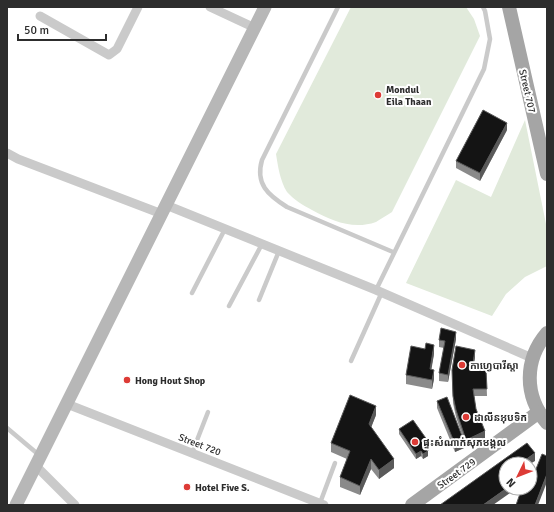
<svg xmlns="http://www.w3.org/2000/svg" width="554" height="512" viewBox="0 0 554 512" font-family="Signika,'Noto Sans Khmer',sans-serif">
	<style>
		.green { fill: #e1eadb }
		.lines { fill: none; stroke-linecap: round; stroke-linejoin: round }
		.lane { stroke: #cacaca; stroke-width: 4.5 }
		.street { stroke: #cacaca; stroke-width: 9 }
		.secondary { stroke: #b7b7b7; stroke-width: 13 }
		.primary { stroke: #a5a5a5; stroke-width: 14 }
		.wall { fill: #8a8a8a }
		.shaded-wall { fill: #5a5a5a }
		.building { fill: #141414; stroke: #5a5a5a }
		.poi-dot { fill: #dd3b36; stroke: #fff; stroke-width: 1.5 }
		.labels { text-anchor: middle; stroke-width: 4; stroke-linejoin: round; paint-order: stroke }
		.poi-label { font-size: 10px; font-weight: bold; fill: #2d2d2d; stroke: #fff; text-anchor: start }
		.street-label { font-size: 10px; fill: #2d2d2d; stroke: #fff }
	</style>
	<rect width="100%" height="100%" fill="#fff"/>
	<!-- green -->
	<g class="green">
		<path d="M351,7H466L474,19L480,36L392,212C387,215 381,219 376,222C353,230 332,221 312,210C304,206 293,199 287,192C280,181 278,166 276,154Z"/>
		<path d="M525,120L547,229V266L525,277L506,294L492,316L406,283L456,180L491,197Z"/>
	</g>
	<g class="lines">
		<!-- lane -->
		<g class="lane">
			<path d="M338,7L262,160C255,184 268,195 287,207L393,252"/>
			<path d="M376,290L484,69L490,39L485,11L483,7"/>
			<path d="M192,293L225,229"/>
			<path d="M259,300L279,251"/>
			<path d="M229,306L262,244"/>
			<path d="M351,361L382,292"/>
			<path d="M7,428L39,455"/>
			<path d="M192,453L208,412"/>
			<path d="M320,503L335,463"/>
		</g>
		<!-- street -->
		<g class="street">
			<path d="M210,7L255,28"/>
			<path d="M40,16L109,55L117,49L138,7"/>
			<path d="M7,153L18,159L162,214"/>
			<path d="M166,205L376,290L532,358"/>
			<path d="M67,404L324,505"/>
			<path d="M36,466L75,505"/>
		</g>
		<!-- secondary -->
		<path class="secondary" d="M16,505L265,7"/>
		<!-- primary -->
		<g class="primary">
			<path d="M509,7L547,174"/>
			<path d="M547,333C524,360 524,396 547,423"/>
			<path d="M412,505L539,412"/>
		</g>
	</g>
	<!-- wall -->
	<g class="wall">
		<path d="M507,130L480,181L456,168V161Z"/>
		<path d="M456,339L448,382L439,381V373L444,348L439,347V340Z"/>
		<path d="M434,354L431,369L434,379L432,389L406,384V375Z"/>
		<path d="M475,357L473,370H486L487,396H474L476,409L485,438L466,447L456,417L453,403L452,370Z"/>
		<path d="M437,401L464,448L455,452L437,408Z"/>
		<path d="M376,415L371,427L394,468L379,479L371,469L360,495L340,487V477L347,459L331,452V443Z"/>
		<path d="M399,429L430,449L428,451V456L423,459L421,456L416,459L399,434Z"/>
	</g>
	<!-- shaded-wall -->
	<g class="shaded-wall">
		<path d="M507,123V130L480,181V173Z"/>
		<path d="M456,332V339L448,382V375Z"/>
		<path d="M434,345V354L430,378V369Z"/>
		<path d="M475,350V357L472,377V370Z"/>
		<path d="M434,370V379L432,389V380Z"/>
		<path d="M376,406V415L369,433V424Z"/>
		<path d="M485,431V438L466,447V440Z"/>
		<path d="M464,441V448L455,452V444Z"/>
		<path d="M430,444V449L425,453V448Z"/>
		<path d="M421,451V456L416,459V454Z"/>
		<path d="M428,451V456L423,459V454Z"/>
		<path d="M535,453V461L530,464H521V463Z"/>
		<path d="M371,459V469L360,495V486Z"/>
		<path d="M394,459V468L379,479V470Z"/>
		<path d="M547,474V482L538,505H535Z"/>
		<path d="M507,488H517L493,505H483Z"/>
	</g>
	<!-- building -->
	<g class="building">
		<path d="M483,110L507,123L480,173L456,161Z"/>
		<path d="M441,328L456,332L448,375L439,373L445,341L439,340Z"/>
		<path d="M426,343L434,345L430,369L434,370L432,380L406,375L411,346L425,349Z"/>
		<path d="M456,346L475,350L472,370H486L487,389H473L476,409L485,431L466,440L456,410L453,396L452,370Z"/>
		<path d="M350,395L376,406L369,424L394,459L379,470L371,459L360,486L340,477L350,451L331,443Z"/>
		<path d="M447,397L464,441L455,444L437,401Z"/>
		<path d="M413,420L430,444L425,448L428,451L423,454L421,451L416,454L399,429Z"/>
		<path d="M527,443L535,453L521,463V464H506V488H507L483,505H440Z"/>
		<path d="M542,454L547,456V474L535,505H516L522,488H530V467L536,469Z"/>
	</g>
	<!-- markers -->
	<g class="poi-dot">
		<circle cx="378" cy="95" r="4"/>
		<circle cx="462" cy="365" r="4"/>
		<circle cx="127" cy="380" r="4"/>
		<circle cx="466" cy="417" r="4"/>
		<circle cx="415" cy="442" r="4"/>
		<circle cx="187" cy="487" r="4"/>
	</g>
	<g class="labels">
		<!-- poi labels -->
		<g class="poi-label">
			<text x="386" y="93">Mondul<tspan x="386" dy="12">Eila Thaan</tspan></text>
			<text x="470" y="369">កាហ្វេបារីស្តា</text>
			<text x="135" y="384">Hong Hout Shop</text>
			<text x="474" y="421">ដាលីនអុបទិក</text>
			<text x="423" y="446">ផ្ទះសំណាក់សុភមង្គល</text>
			<text x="195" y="491">Hotel Five S.</text>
		</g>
		<!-- street labels -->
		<g class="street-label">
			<text transform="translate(528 91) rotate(77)" y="4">Street 707</text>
			<text transform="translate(200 444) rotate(21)" y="4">Street 720</text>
			<text transform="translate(456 473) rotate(-36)" y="4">Street 729</text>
		</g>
	</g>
	<!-- border -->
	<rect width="554" height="512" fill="none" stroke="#2d2d2d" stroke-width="16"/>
	<!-- north arrow -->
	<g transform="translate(518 476) rotate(227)"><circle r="19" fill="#ffffff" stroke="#ababab"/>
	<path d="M0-3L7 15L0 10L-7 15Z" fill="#dd3b36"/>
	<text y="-6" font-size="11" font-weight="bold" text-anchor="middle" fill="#2d2d2d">N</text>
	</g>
	<!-- scale -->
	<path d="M18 34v6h88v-6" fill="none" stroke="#2d2d2d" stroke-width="2"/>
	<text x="24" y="34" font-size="12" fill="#2d2d2d" stroke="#ffffff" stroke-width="3" paint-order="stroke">50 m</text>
</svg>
